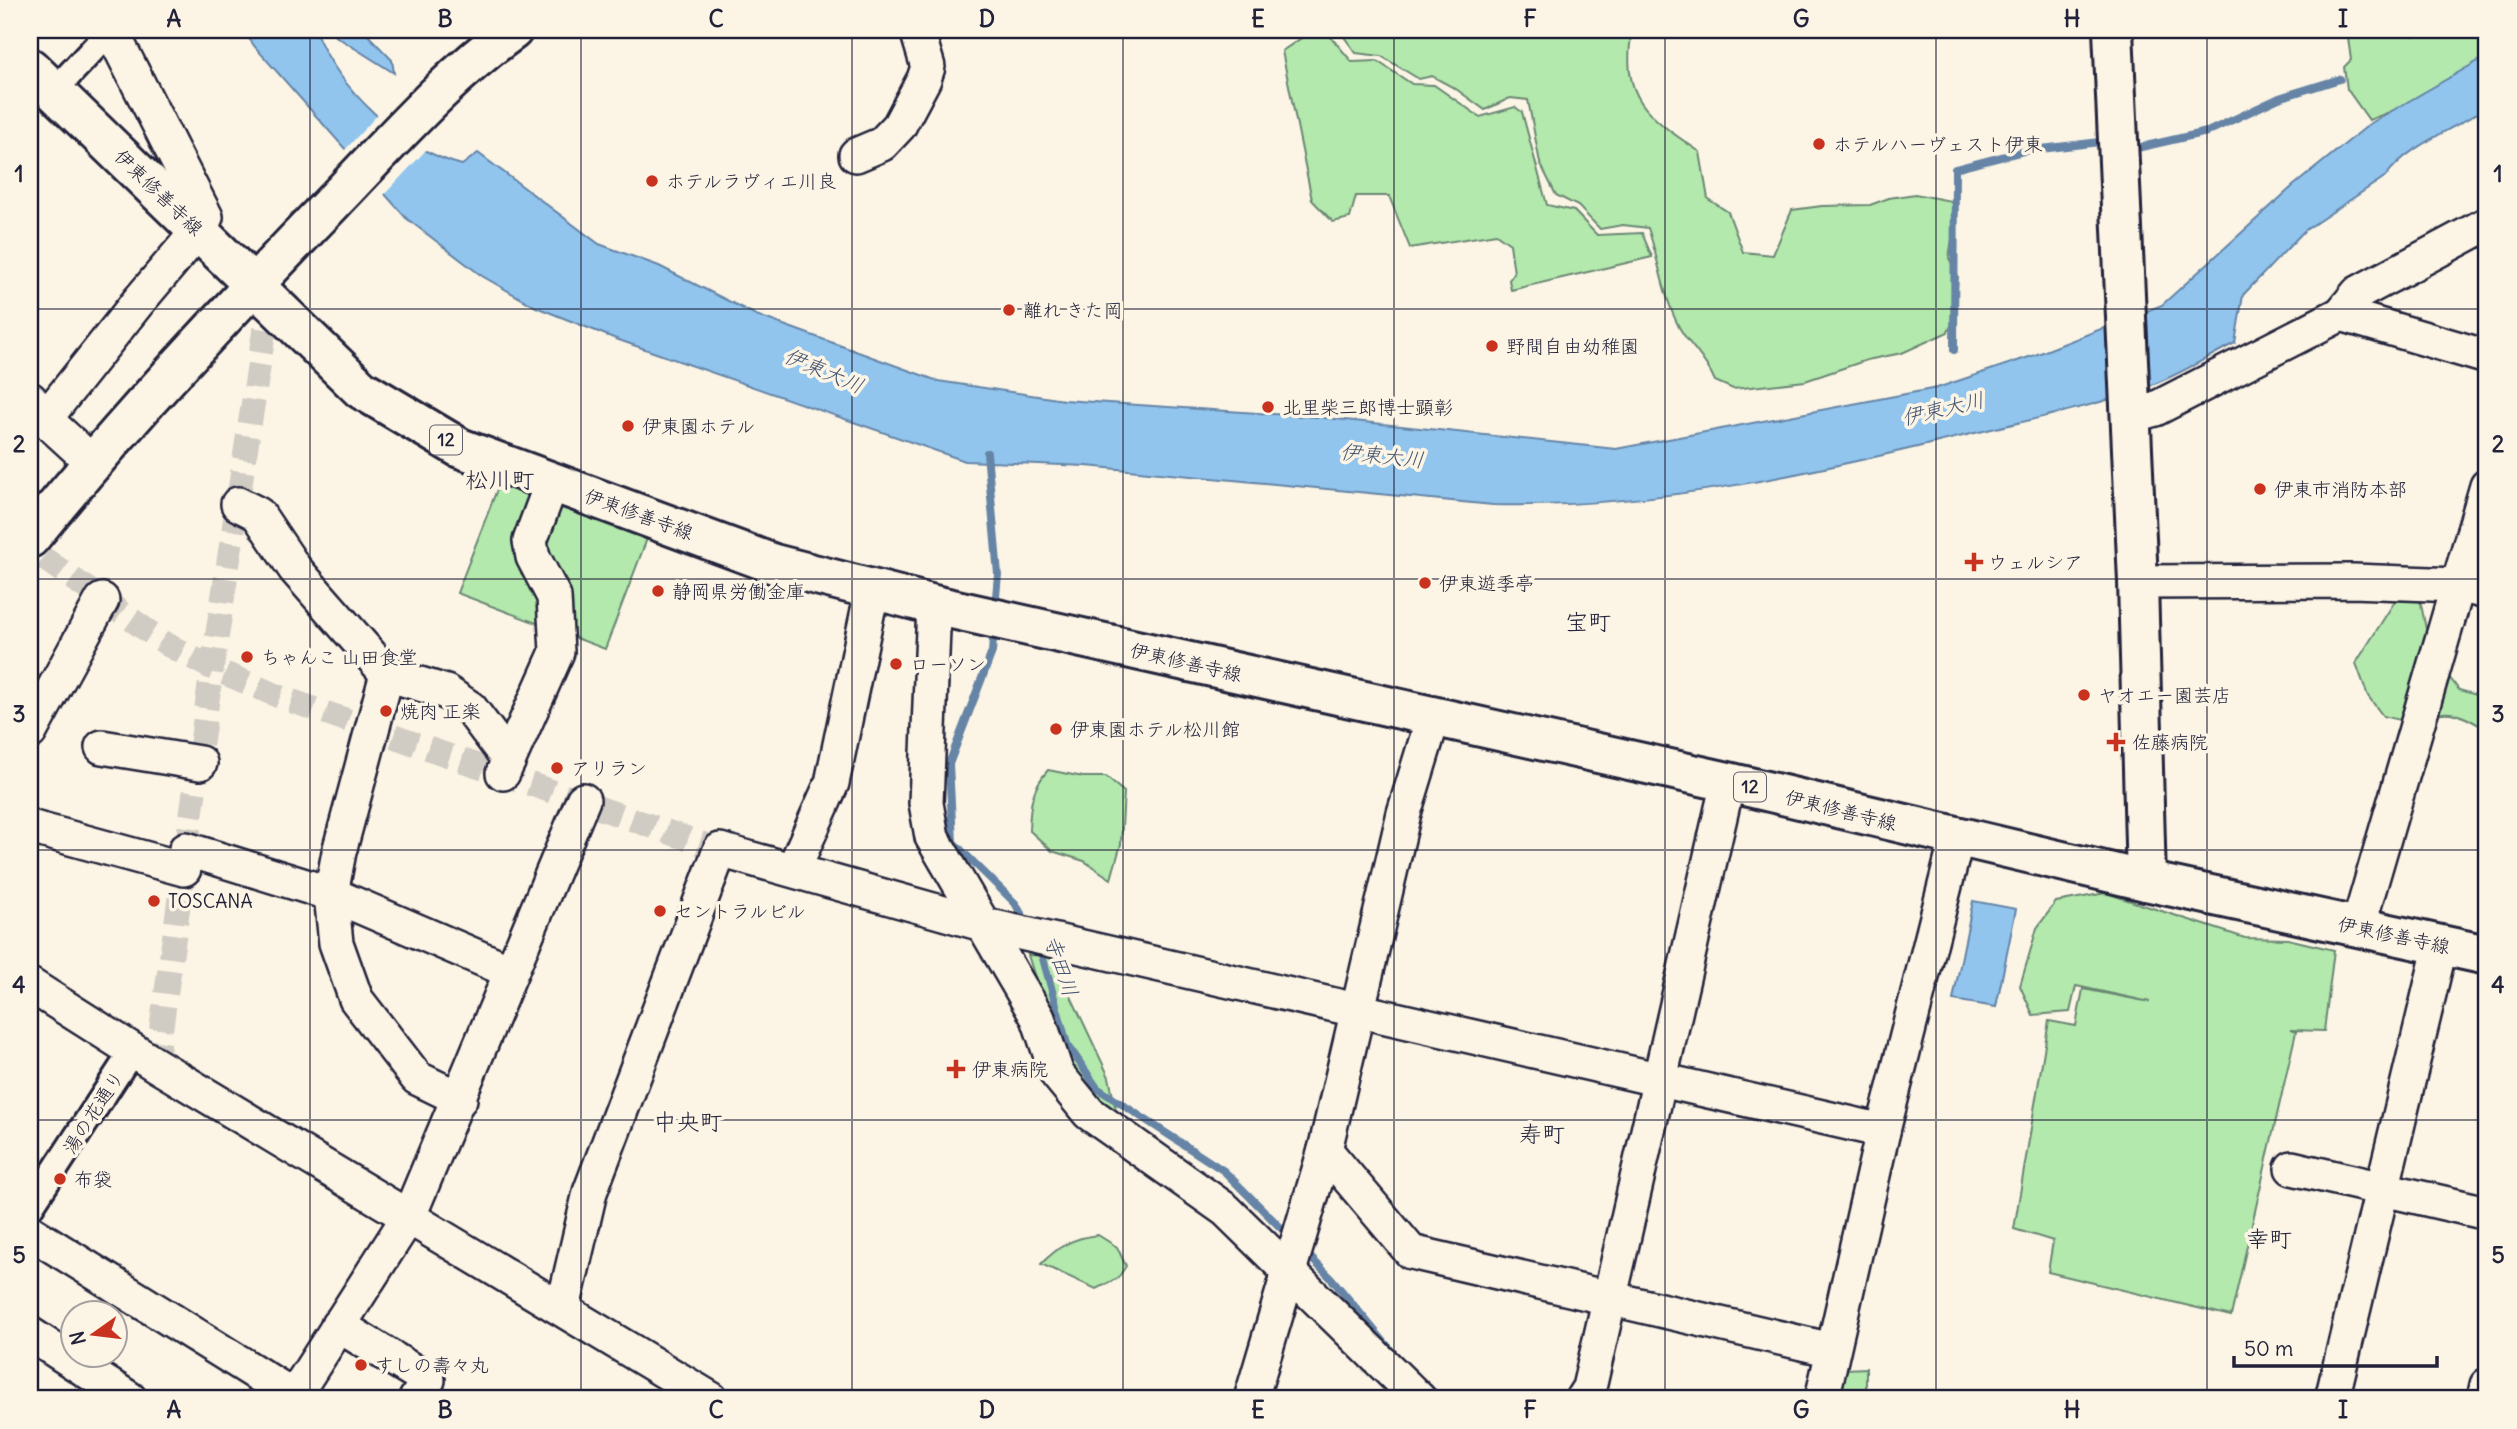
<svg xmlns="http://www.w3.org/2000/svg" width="2517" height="1429" viewBox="0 0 2517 1429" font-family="Delius,'Klee One',sans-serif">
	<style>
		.green { fill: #b3e9ac; stroke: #6a8674; stroke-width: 2 }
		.water { fill: #91c5ee; stroke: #6584a6; stroke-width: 2 }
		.pier { fill: #fcf5e5 }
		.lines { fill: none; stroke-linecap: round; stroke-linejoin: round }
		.stream { stroke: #6584a6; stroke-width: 8 }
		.pedestrian-tunnel { stroke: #d0cbc3; stroke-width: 24; stroke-dasharray: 24 12; stroke-linecap: butt }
		.pedestrian-casing { stroke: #22223b; stroke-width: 30 }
		.minor-casing { stroke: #22223b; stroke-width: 38 }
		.tertiary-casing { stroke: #22223b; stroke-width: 44 }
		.primary-casing { stroke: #22223b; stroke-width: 44 }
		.pedestrian { stroke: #fcf5e5; stroke-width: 24 }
		.minor { stroke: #fcf5e5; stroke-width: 33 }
		.tertiary { stroke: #fcf5e5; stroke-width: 38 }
		.primary { stroke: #fcf5e5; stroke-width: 38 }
		.grid { fill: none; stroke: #22223b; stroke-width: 2; stroke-opacity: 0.55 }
		.poi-dot { fill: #c8321e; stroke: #fcf5e5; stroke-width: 2.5 }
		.labels { text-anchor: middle; stroke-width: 7; stroke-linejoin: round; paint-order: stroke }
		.shield { fill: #fcf5e5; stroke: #63616e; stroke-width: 2 }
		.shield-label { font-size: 18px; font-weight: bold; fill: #22223b }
		.poi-label { font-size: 19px; fill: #22223b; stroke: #fcf5e5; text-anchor: start }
		.street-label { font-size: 19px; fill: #22223b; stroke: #fcf5e5 }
		.water-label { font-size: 21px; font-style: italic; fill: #435371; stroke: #fcf5e5 }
		.quarter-label { font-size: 23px; fill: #22223b; stroke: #fcf5e5 }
		.neatline { fill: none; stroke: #22223b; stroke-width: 2.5 }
		.grid-label { font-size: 23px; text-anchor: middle; font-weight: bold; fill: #22223b }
	</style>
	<rect width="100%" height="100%" fill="#fcf5e5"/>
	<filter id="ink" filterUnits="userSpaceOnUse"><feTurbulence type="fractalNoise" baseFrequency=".0143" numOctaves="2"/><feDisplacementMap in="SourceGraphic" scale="14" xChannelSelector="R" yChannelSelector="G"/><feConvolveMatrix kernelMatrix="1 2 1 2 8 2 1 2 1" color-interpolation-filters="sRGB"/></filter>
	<g filter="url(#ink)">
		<!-- green -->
		<g class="green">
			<path d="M1325,30L1352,62L1377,61L1412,84L1434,85L1480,117L1515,107L1522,112L1547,205L1574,211L1597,235L1642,233L1652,257L1511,290L1509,280L1514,273L1510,244L1496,234L1410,248L1389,196H1356L1350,218L1333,222L1312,200L1282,51L1309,33Z"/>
			<path d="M1339,30H1632C1620,98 1647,116 1700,152L1708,199L1728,212L1743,252L1773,255L1792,210L1822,206L1870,205L1889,198L1915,194L1951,201L1955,219L1949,258L1958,276L1955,318L1948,332L1902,353L1867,360L1805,381L1733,389L1715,381C1705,357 1690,347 1679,327C1663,296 1659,261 1648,228L1623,225L1600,229L1578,206L1556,195L1540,163L1528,100L1510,98L1485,110L1456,89L1432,76L1419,79L1381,56L1356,53Z"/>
			<path d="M2353,30H2407L2413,36L2442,30H2487V67L2421,100L2369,120L2347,89L2344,67L2351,60L2348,38Z"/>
			<path d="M501,479L648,536L605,649L457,593Z"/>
			<path d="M2419,595L2431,653L2459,690L2487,698V730C2457,711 2444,706 2412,723L2383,716L2368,696L2356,663L2395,601Z"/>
			<path d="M1048,770L1083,777H1106L1124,792L1121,844L1111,879L1084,861L1052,851L1029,830C1030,806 1031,789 1048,770Z"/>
			<path d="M2106,893L2245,938L2288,939L2334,950L2324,1031L2290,1030L2296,1032L2231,1316L2048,1272L2053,1241L2014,1229L2049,1021L2076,1026L2083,989L2150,1002L2076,986L2070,1012L2033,1015L2020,986L2037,928L2056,902Z"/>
			<path d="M1028,955L1052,956L1109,1077L1119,1125L1061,1060Z"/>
			<path d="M1098,1235L1117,1247L1126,1266L1118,1278L1096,1289L1041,1264C1059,1246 1072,1238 1098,1235Z"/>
			<path d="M1866,1368V1399H1829L1845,1369Z"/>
		</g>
		<!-- water -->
		<g class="water">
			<path d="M243,30H315C338,88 401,149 462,165L478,153L599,244L659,266L756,315L938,381L1064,400L1317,417L1616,449L1937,388L2035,355L2162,305L2293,186L2371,123L2487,56V107C2455,129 2408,145 2386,176L2304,231L2243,295L2235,343C2207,357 2179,375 2149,386C2093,407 2033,419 1975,433C1818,472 1654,509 1493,505L1086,466L965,461L616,339L536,307L482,276L406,218L255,47Z"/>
			<path d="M326,30H363L392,60L394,73Z"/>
			<path d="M1973,901L2016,909L1996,1007L1953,1000Z"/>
		</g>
		<!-- pier -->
		<path class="pier" d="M380,112L428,148L383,196L344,151Z"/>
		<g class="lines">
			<!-- stream -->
			<g class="stream">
				<path d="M2137,148L2207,132L2279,98L2340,79"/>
				<path d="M1954,350L1955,169L2024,151L2100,142"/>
				<path d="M987,453L998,574L995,608"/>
				<path d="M994,628L992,652L949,764L953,842L1015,903L1027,924"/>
				<path d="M1040,948L1067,1044L1097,1088L1224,1171L1291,1238"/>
				<path d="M1303,1250L1331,1278L1389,1348"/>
				<path d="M1428,1387L1441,1399"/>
			</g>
			<!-- pedestrian-tunnel -->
			<g class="pedestrian-tunnel">
				<path d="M43,558L168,645L212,668L283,698L720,850"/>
				<path d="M156,1065L212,668L269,300"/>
			</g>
			<defs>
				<g id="pedestrian">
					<path d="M54,91L111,30"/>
					<path d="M30,1208L133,1050"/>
				</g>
				<g id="minor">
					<path d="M856,155L882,144L899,126L924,79L928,67L917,30"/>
					<path d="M2341,314L2358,293L2487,224"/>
					<path d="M30,399L45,419L92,462"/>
					<path d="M2130,416L2155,409L2341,314L2487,357"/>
					<path d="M45,419L138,302L199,230L206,217L111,30"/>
					<path d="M238,504L258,514L295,569L387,674L446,692L470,708L509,760"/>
					<path d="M2138,582L2353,581L2457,585L2487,592"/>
					<path d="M934,605L926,803L932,837L1038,1018L1057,1074L1089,1113L1226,1210L1419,1399"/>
					<path d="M387,674L339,852L331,894L336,943L356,999L417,1078L460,1099"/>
					<path d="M30,732L102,600"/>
					<path d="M102,747L200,763"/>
					<path d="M503,773L557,652L554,597L533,557L530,541L552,482"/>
					<path d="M30,827L184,869"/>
					<path d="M186,849L331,894L510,971"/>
					<path d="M793,870L832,783L872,591"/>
					<path d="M2358,927L2487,486"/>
					<path d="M30,985L156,1065L711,1399"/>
					<path d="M1325,1150L1411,1252L1832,1350"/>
					<path d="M2292,1168L2487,1213"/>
					<path d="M30,1232L298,1399"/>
					<path d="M563,1308L590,1192L720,850L986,925L1883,1131"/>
					<path d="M338,1325L428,1380L416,1399"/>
					<path d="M30,1334L130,1399"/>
					<path d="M292,1399L409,1216L583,800"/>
					<path d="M1251,1399L1325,1150L1404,813L1433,718"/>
					<path d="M1582,1399L1589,1388L1728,782"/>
					<path d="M1822,1399L1883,1131L1957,838"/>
					<path d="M2332,1399L2441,944"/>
					<path d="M2484,1399L2487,1385"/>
				</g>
				<g id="tertiary">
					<path d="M2113,30L2138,582L2146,881"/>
					<path d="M30,538C125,421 228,311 333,202C390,143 446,78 513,30"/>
				</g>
				<path id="primary" d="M30,68L361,389L460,448L774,564L934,605L1728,782L2146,881L2487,955"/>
			</defs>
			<!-- pedestrian casing -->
			<use href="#pedestrian" class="pedestrian-casing"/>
			<!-- minor casing -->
			<use href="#minor" class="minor-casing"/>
			<!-- tertiary casing -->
			<use href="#tertiary" class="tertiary-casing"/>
			<!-- primary casing -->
			<use href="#primary" class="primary-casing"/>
			<!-- pedestrian -->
			<use href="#pedestrian" class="pedestrian"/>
			<!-- minor -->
			<use href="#minor" class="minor"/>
			<!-- tertiary -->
			<use href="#tertiary" class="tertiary"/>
			<!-- primary -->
			<use href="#primary" class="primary"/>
		</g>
	</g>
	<!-- grid -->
	<path class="grid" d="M310,30V1399M581,30V1399M852,30V1399M1123,30V1399M1394,30V1399M1665,30V1399M1936,30V1399M2207,30V1399M30,309H2487M30,579H2487M30,850H2487M30,1120H2487"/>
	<!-- markers -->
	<g class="poi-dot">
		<circle cx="1819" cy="144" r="7"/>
		<circle cx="652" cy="181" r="7"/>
		<circle cx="1009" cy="310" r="7"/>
		<circle cx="1492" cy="346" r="7"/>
		<circle cx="1268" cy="407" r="7"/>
		<circle cx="628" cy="426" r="7"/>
		<circle cx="2260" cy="489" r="7"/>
		<path d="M1970.5 551.5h7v7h7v7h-7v7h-7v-7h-7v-7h7z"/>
		<circle cx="1425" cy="583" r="7"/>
		<circle cx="658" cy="591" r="7"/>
		<circle cx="247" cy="657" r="7"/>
		<circle cx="896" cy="664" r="7"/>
		<circle cx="2084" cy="695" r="7"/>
		<circle cx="386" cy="711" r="7"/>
		<circle cx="1056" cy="729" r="7"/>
		<path d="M2112.5 731.5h7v7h7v7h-7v7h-7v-7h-7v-7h7z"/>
		<circle cx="557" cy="768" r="7"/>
		<circle cx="154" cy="901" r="7"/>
		<circle cx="660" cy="911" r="7"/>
		<path d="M952.5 1058.5h7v7h7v7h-7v7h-7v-7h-7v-7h7z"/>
		<circle cx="60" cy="1179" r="7"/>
		<circle cx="361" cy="1365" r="7"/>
	</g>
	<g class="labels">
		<!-- shield labels -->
		<g class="shield">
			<rect x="430" y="425.5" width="32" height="29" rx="5"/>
			<rect x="1734" y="772.5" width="32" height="29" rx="5"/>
		</g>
		<g class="shield-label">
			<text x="446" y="446">12</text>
			<text x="1750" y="793">12</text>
		</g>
		<!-- poi labels -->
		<g class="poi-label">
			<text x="1833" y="151">ホテルハーヴェスト伊東</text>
			<text x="666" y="188">ホテルラヴィエ川良</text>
			<text x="1023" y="317">離れ きた岡</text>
			<text x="1506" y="353">野間自由幼稚園</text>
			<text x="1282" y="414">北里柴三郎博士顕彰</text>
			<text x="642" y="433">伊東園ホテル</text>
			<text x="2274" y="496">伊東市消防本部</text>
			<text x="1988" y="569">ウェルシア</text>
			<text x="1439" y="590">伊東遊季亭</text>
			<text x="672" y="598">静岡県労働金庫</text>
			<text x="261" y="664">ちゃんこ 山田食堂</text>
			<text x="910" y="671">ローソン</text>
			<text x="2098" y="702">ヤオエー園芸店</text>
			<text x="400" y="718">焼肉 正楽</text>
			<text x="1070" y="736">伊東園ホテル松川館</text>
			<text x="2132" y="749">佐藤病院</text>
			<text x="571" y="775">アリラン</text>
			<text x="168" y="908">TOSCANA</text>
			<text x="674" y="918">セントラルビル</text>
			<text x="972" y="1076">伊東病院</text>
			<text x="74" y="1186">布袋</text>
			<text x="375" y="1372">すしの壽々丸</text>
		</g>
		<!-- street labels -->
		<g class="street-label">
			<text transform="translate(159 192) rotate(44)" y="7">伊東修善寺線</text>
			<text transform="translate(639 514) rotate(20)" y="7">伊東修善寺線</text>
			<text transform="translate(1186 662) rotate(13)" y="7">伊東修善寺線</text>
			<text transform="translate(1841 810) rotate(14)" y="7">伊東修善寺線</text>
			<text transform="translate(2394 935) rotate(12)" y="7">伊東修善寺線</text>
			<text transform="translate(93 1112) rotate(-57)" y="7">湯の花通り</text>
		</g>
		<!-- water labels -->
		<g class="water-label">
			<text transform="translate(824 371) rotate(23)" y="7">伊東大川</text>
			<text transform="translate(1943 409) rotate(-13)" y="7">伊東大川</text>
			<text transform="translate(1382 456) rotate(6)" y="7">伊東大川</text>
			<text transform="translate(1061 966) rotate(71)" y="7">寺田川</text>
		</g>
		<!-- quarter labels -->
		<g class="quarter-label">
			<text x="500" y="488">松川町</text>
			<text x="1588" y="630">宝町</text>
			<text x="688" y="1130">中央町</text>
			<text x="1542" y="1142">寿町</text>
			<text x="2269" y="1247">幸町</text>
		</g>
	</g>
	<!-- margin -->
	<rect width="2517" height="1429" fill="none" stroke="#fcf5e5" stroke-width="77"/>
	<!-- north arrow -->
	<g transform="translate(94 1334) rotate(256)"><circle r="33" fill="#fcf5e5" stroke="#a5a1a1" stroke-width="2"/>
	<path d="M0-5L12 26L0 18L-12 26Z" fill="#c8321e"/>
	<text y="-10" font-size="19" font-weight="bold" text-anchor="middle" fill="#22223b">N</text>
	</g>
	<!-- scale -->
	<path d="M2234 1356v10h203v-10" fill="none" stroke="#22223b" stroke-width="3.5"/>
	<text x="2244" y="1356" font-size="21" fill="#22223b" stroke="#fcf5e5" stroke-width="5" paint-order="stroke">50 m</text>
	<rect x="38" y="38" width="2440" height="1352" class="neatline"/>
	<g class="grid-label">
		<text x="174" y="27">A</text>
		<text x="445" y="27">B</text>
		<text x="716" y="27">C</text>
		<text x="987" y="27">D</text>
		<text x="1258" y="27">E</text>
		<text x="1530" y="27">F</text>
		<text x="1801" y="27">G</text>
		<text x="2072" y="27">H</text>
		<text x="2343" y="27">I</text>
		<text x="19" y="182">1</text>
		<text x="2498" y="182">1</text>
		<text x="19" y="452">2</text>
		<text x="2498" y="452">2</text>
		<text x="19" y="722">3</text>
		<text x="2498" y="722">3</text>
		<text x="19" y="993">4</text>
		<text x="2498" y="993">4</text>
		<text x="19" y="1263">5</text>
		<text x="2498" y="1263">5</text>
		<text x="174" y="1418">A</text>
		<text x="445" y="1418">B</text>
		<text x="716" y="1418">C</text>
		<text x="987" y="1418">D</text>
		<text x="1258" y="1418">E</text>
		<text x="1530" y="1418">F</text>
		<text x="1801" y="1418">G</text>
		<text x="2072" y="1418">H</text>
		<text x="2343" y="1418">I</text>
	</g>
</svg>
